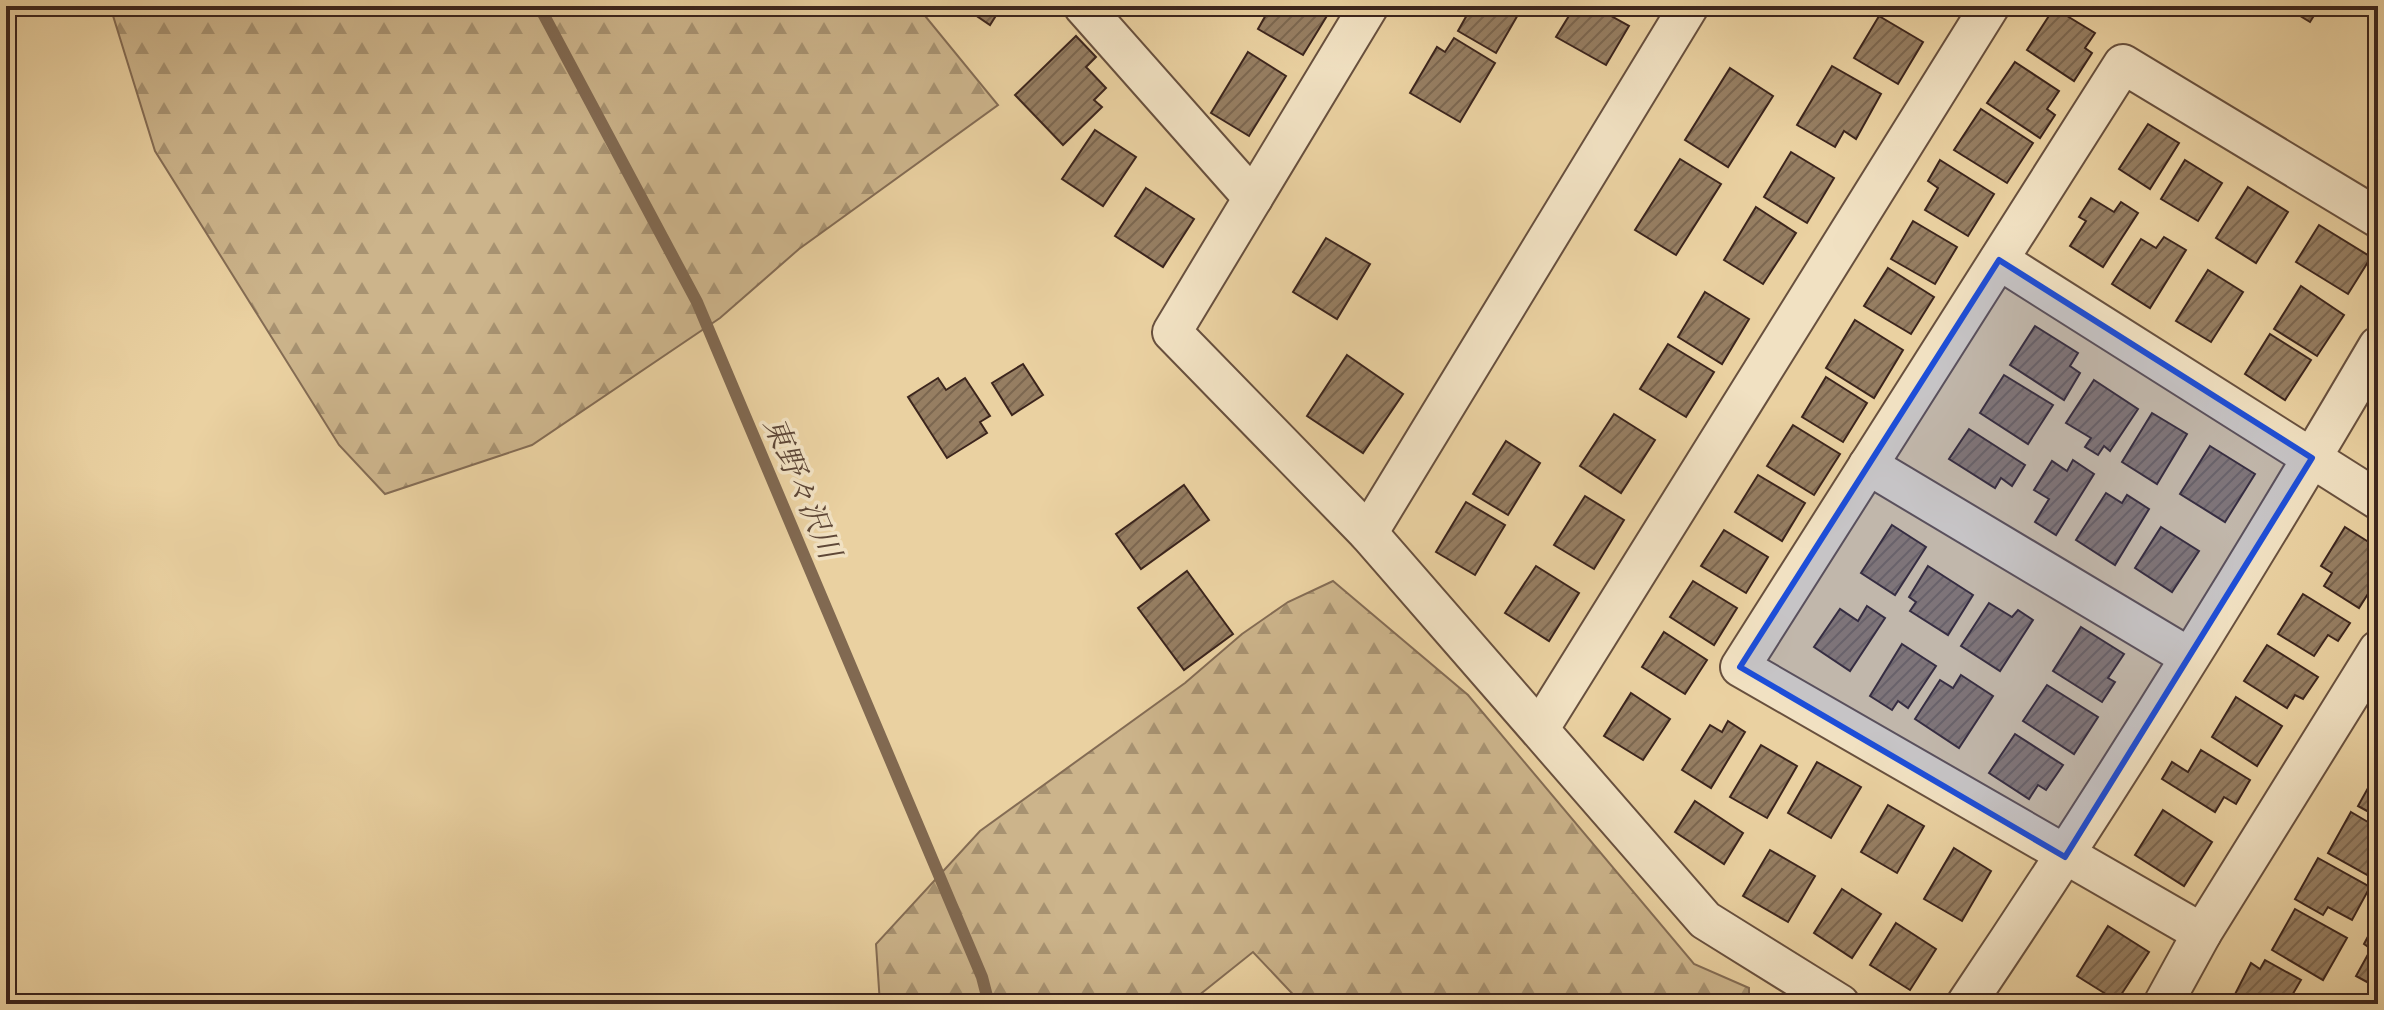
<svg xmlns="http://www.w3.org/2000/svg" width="2384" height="1010" viewBox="0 0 2384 1010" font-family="'EB Garamond','Noto Serif JP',serif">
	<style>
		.forest { fill: url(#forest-firs); stroke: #846c54; stroke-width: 2 }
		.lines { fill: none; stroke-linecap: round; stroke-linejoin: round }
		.stream { stroke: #816951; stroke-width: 12 }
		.building { fill: url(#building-hatch); stroke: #3c251d; stroke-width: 2 }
		.minor-casing { stroke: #68503e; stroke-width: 42 }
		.minor { stroke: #f1e1c2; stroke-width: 38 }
		.marked { fill: #1d4ed8; fill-opacity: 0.2; stroke: #1d4ed8; stroke-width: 6; stroke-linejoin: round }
		.labels { text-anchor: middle; stroke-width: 7; stroke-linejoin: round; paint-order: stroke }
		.water-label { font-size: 30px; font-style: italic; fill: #5e4737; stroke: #f1e1c2 }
	</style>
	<defs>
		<pattern id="forest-firs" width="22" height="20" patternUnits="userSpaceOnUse" patternTransform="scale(2)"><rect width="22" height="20" fill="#ccb48b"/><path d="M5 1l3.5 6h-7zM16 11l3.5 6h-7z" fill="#a79271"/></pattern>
		<pattern id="building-hatch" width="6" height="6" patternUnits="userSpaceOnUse" patternTransform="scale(2)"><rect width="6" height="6" fill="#967e62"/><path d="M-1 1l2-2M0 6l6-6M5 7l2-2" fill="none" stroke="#7c6750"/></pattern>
	</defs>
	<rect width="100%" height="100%" fill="#ead1a1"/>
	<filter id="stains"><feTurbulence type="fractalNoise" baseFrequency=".0025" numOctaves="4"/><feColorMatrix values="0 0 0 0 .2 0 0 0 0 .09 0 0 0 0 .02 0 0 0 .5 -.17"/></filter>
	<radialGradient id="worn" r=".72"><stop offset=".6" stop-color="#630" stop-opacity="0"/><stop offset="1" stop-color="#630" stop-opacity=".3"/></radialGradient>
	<!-- forest -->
	<g class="forest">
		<path d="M110,6H917L998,105L799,249L720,318L532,445L385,494L339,445L155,151Z"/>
		<path d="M1333,581L1468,695L1694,964L1749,988V1004H1302L1253,952L1188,1004H880L876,944L980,831L1185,683L1242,634L1288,602Z"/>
	</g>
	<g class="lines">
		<!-- stream -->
		<path class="stream" d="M539,6L697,302L982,977L989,1004"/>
	</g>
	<!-- building -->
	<g class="building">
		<path d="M962,6H1002L990,25Z"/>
		<path d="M1271,6H1333L1303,55L1258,29Z"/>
		<path d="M1472,6H1523L1496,53L1458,31Z"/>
		<path d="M1575,6H1593L1629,26L1606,65L1556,37Z"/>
		<path d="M2284,6H2320L2310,22Z"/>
		<path d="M2054,8L2095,33L2085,48L2092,53L2074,81L2027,50Z"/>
		<path d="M1879,16L1923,42L1898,84L1854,58Z"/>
		<path d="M1076,36L1096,57L1086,67L1106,88L1094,100L1102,107L1063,145L1015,95Z"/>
		<path d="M1454,38L1495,63L1460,122L1410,93L1437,47L1445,52Z"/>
		<path d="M1248,52L1286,76L1249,136L1211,113Z"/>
		<path d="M2015,62L2059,91L2047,109L2055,115L2040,138L1987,103Z"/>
		<path d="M1832,66L1881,94L1856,139L1844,131L1835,147L1797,125Z"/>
		<path d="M1730,68L1773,96L1728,167L1685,140Z"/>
		<path d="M1981,109L2033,143L2007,183L1954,150Z"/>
		<path d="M2148,124L2179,143L2150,189L2119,169Z"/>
		<path d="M1095,130L1136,157L1103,206L1062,179Z"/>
		<path d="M1791,152L1834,178L1807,223L1764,197Z"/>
		<path d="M1680,159L1721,184L1676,255L1635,230Z"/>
		<path d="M1940,160L1994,194L1968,236L1925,210L1938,188L1928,181Z"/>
		<path d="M2185,160L2222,183L2198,221L2161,199Z"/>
		<path d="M2248,187L2288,212L2256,263L2216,238Z"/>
		<path d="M1146,188L1194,219L1163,267L1115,236Z"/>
		<path d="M2091,198L2114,212L2121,202L2138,213L2103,267L2070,246L2086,221L2079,217Z"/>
		<path d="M1756,207L1796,233L1763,284L1724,260Z"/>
		<path d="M1913,221L1957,247L1935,284L1891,259Z"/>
		<path d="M2319,225L2371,257L2348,294L2296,262Z"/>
		<path d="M2164,237L2186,250L2150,308L2112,284L2141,239L2156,248Z"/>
		<path d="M1326,238L1370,264L1337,319L1293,292Z"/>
		<path d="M1888,268L1934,297L1911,334L1864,306Z"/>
		<path d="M2208,270L2243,292L2211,342L2176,321Z"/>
		<path d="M2301,286L2344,315L2317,356L2274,329Z"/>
		<path d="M1705,292L1749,319L1722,364L1678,337Z"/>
		<path d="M1855,320L1903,350L1874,398L1826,368Z"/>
		<path d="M2035,326L2078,353L2070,366L2080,373L2064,400L2010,365Z"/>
		<path d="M2270,334L2311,360L2285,400L2245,374Z"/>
		<path d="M1668,344L1714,372L1686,417L1640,389Z"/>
		<path d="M1347,355L1403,394L1363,453L1307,416Z"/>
		<path d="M1023,364L1043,395L1012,415L992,383Z"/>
		<path d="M2004,375L2053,405L2028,444L1980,413Z"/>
		<path d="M1826,377L1867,403L1843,442L1802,417Z"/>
		<path d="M938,378L946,390L965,378L990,416L980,422L987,433L947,458L908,397Z"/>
		<path d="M2094,380L2138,409L2110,451L2104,446L2098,455L2085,447L2091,438L2066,423Z"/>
		<path d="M2152,413L2187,434L2157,484L2122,462Z"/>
		<path d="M1614,414L1655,440L1621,493L1580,466Z"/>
		<path d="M1793,425L1840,454L1814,495L1767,466Z"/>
		<path d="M1969,429L2025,465L2012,486L2001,478L1995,488L1949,459Z"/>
		<path d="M1506,441L1540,463L1508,515L1473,494Z"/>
		<path d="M2210,446L2255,474L2225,522L2180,494Z"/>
		<path d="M2073,460L2094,474L2056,535L2035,522L2049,499L2034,490L2052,461L2067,471Z"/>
		<path d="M1758,475L1805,503L1782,541L1735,512Z"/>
		<path d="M1184,485L1209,520L1141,569L1116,534Z"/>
		<path d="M2106,493L2122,503L2127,495L2149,509L2115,565L2076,540Z"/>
		<path d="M1585,496L1624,520L1594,569L1554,545Z"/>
		<path d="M1466,502L1505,525L1475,575L1436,552Z"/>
		<path d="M1892,525L1926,547L1895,595L1861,573Z"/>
		<path d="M2161,527L2199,551L2172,592L2135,568Z"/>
		<path d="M2345,527L2378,548V578L2359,608L2324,586L2332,573L2321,566Z"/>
		<path d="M1724,530L1768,557L1746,593L1701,566Z"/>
		<path d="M1536,566L1579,593L1549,641L1505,613Z"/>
		<path d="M1928,566L1973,595L1948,635L1910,611L1916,602L1909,597Z"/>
		<path d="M1187,571L1233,634L1184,670L1138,608Z"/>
		<path d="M1693,581L1737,608L1714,645L1670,617Z"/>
		<path d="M2303,594L2350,623L2338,641L2328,635L2314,656L2278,634Z"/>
		<path d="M1989,603L2012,617L2018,610L2033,620L2000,671L1961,646Z"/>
		<path d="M1867,606L1885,618L1850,671L1814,647L1840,609L1858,621Z"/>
		<path d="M2081,627L2124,654L2108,678L2115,682L2102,702L2053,671Z"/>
		<path d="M1664,632L1707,660L1685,694L1642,667Z"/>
		<path d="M1902,644L1936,666L1908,708L1898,701L1892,710L1870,696Z"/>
		<path d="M2267,645L2318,677L2303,699L2295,695L2287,708L2244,681Z"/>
		<path d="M1961,675L1993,696L1959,748L1915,719L1940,680L1953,688Z"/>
		<path d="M2047,685L2098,717L2074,754L2023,721Z"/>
		<path d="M1631,693L1670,719L1643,760L1604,736Z"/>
		<path d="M2236,697L2282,726L2257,766L2212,737Z"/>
		<path d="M1728,721L1745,732L1711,788L1682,770L1710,725L1722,732Z"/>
		<path d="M2015,734L2063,765L2046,790L2038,785L2029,799L1989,773Z"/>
		<path d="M1761,745L1797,766L1767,818L1730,797Z"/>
		<path d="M2201,750L2250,780L2236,804L2224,797L2215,812L2162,779L2172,762L2188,772Z"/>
		<path d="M1817,762L1861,787L1831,838L1788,813Z"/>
		<path d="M2378,770V817L2358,806Z"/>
		<path d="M1695,801L1743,833L1724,864L1675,832Z"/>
		<path d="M1888,805L1924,826L1897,873L1861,852Z"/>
		<path d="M2163,810L2212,842L2184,886L2135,855Z"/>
		<path d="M2351,812L2378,828V881L2328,853Z"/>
		<path d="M1954,848L1991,871L1962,921L1924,899Z"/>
		<path d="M1770,850L1815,876L1788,922L1743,896Z"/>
		<path d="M2318,858L2370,887L2352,920L2328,907L2323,915L2295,899Z"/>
		<path d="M1842,889L1881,914L1852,958L1814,933Z"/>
		<path d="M2295,909L2347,938L2323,980L2272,950Z"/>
		<path d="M1896,923L1936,949L1910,990L1870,965Z"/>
		<path d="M2374,925L2378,927V988L2356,976L2371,949L2364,944Z"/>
		<path d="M2108,926L2149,952L2117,1001L2077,976Z"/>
		<path d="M2265,960L2301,980L2287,1004H2239L2232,1000L2251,963L2260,969Z"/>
	</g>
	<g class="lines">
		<defs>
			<g id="minor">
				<path d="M1083,6L1253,198"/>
				<path d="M1369,6L1172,332L1368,533L1705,920L1840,1004"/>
				<path d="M1999,260L2378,500"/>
				<path d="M1868,465L2189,657"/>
				<path d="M1368,533L1689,6"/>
				<path d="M1540,728L1990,6"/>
				<path d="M2202,933L1740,667L2123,64L2378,218"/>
				<path d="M1966,1004C2111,789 2247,569 2378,346"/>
				<path d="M2163,1004L2202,933L2378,650"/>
			</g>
		</defs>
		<!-- minor casing -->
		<use href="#minor" class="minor-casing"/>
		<!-- minor -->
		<use href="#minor" class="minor"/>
	</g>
	<!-- marked area -->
	<path class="marked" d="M1999,260L2312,458L2065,857L1740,667Z"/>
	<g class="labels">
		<!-- water labels -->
		<g class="water-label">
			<text transform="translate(802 488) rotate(67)" y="10">東野々沢川</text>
		</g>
	</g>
	<!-- margin -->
	<rect width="2384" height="1010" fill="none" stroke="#ead1a1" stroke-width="32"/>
	<rect x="8" y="8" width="2368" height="994" fill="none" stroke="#3c251d" stroke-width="4"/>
	<rect x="16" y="16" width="2352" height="978" fill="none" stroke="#3c251d" stroke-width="2"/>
	<rect width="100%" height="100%" filter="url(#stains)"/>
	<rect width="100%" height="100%" fill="url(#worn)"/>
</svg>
